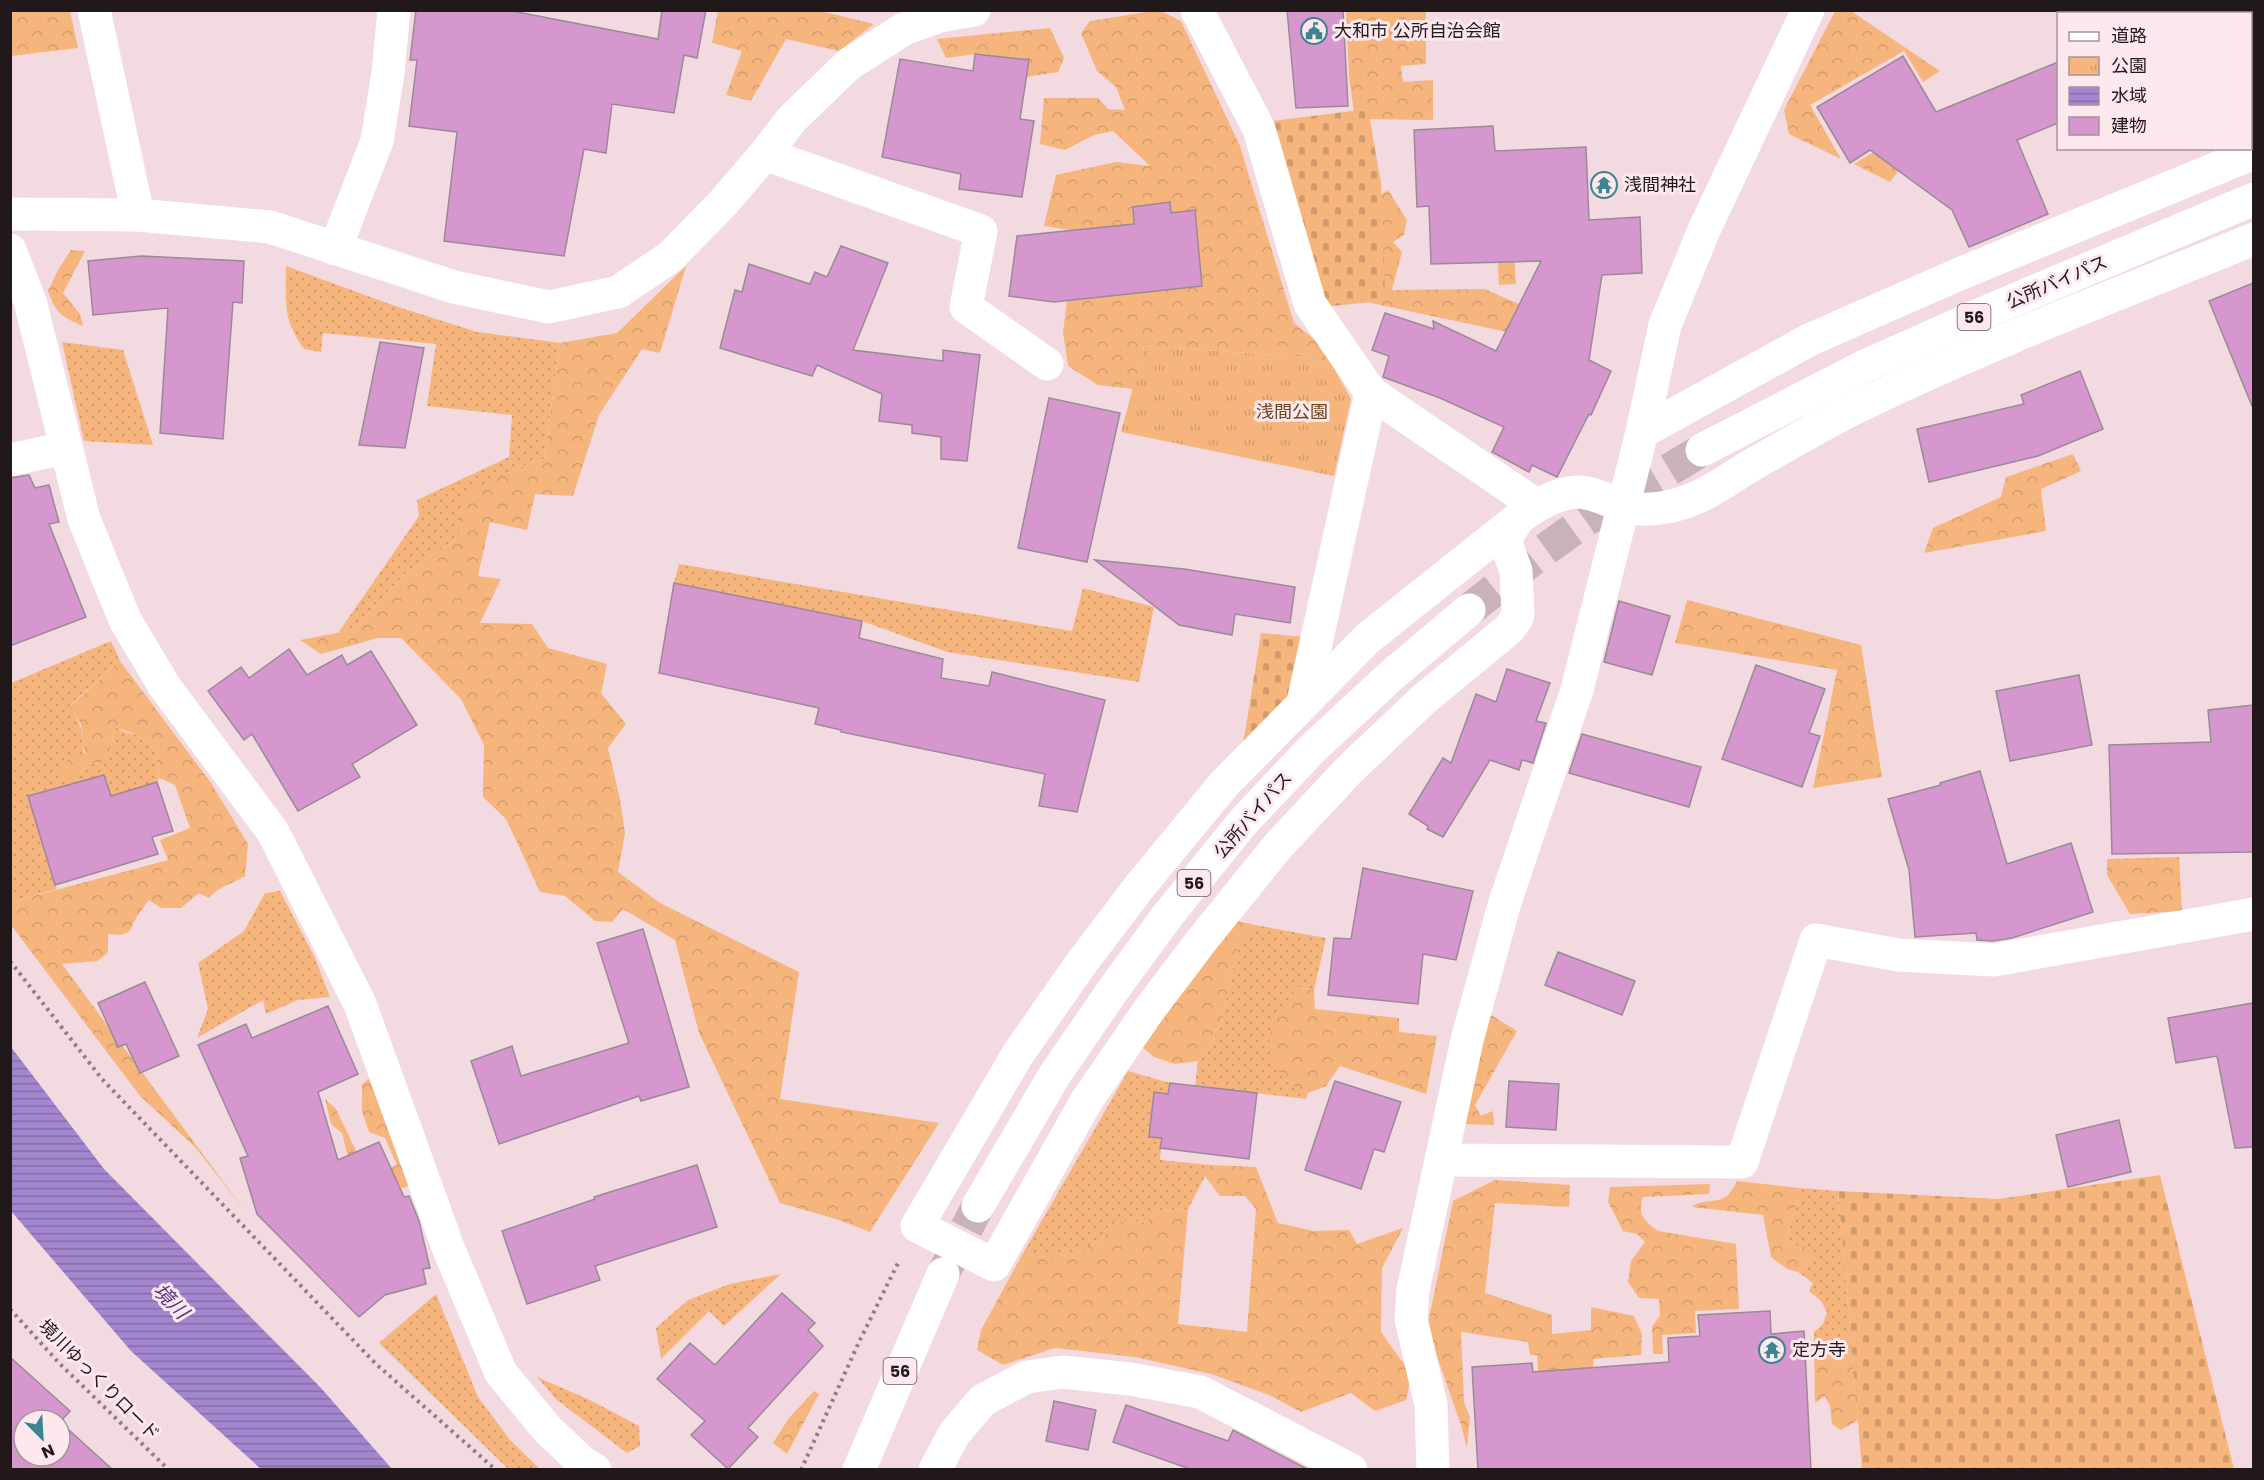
<svg xmlns="http://www.w3.org/2000/svg" width="2264" height="1480" viewBox="0 0 2264 1480" font-family="Poppins,'Noto Sans JP',sans-serif">
	<style>
		.grass { fill: url(#grass-dots) }
		.forest { fill: url(#forest-crowns) }
		.cemetery { fill: url(#cemetery-stones) }
		.park { fill: url(#park-tufts) }
		.water { fill: url(#water-rules) }
		.building { fill: #d696ce; stroke: #9a8a98; stroke-width: 1.5 }
		.lines { fill: none; stroke-linecap: round; stroke-linejoin: round }
		.major-tunnel { stroke: #c8b3b8; stroke-width: 33; stroke-dasharray: 33 16; stroke-linecap: butt }
		.path { stroke: #8f7e82; stroke-width: 4; stroke-dasharray: 3 4.5; stroke-linecap: butt }
		.minor { stroke: #fff; stroke-width: 33 }
		.major { stroke: #fff; stroke-width: 33 }
		.labels { text-anchor: middle; stroke-width: 6; stroke-linejoin: round; paint-order: stroke }
		.shield { fill: #fce8ed; stroke: #635659; stroke-width: 1.5 }
		.shield-label { font-size: 16px; font-weight: bold; fill: #21181a }
		.poi-label { font-size: 18px; fill: #21181a; stroke: #fce8ed; text-anchor: start }
		.street-label { font-size: 18px; fill: #21181a; stroke: #fce8ed }
		.park-label { font-size: 18px; fill: #70441b; stroke: #fce8ed }
		.water-label { font-size: 20px; font-style: italic; fill: #593388; stroke: #fce8ed }
	</style>
	<defs>
		<pattern id="grass-dots" width="8" height="8" patternUnits="userSpaceOnUse" patternTransform="scale(1.5)"><rect width="8" height="8" fill="#f7b57e"/><path d="M2 2h.1M6 6h.1" fill="none" stroke="#d39b6c" stroke-width="1.8" stroke-linecap="round"/></pattern>
		<pattern id="forest-crowns" width="20" height="18" patternUnits="userSpaceOnUse" patternTransform="scale(1.5)"><rect width="20" height="18" fill="#f7b57e"/><path d="M2 6a3 3 0 1 1 6 0M12 15a3 3 0 1 1 6 0" fill="none" stroke="#d39b6c"/></pattern>
		<pattern id="cemetery-stones" width="16" height="16" patternUnits="userSpaceOnUse" patternTransform="scale(1.5)"><rect width="16" height="16" fill="#f7b57e"/><path d="M2 7V4a2 2 0 0 1 4 0v3zM10 15v-3a2 2 0 0 1 4 0v3z" fill="#d39b6c"/></pattern>
		<pattern id="park-tufts" width="24" height="20" patternUnits="userSpaceOnUse" patternTransform="scale(1.5)"><rect width="24" height="20" fill="#f7b57e"/><path d="M3 7l-1-3M5 7V3M7 7l1-3M15 17l-1-3M17 17v-4M19 17l1-3" fill="none" stroke="#d39b6c"/></pattern>
		<pattern id="water-rules" width="6" height="5" patternUnits="userSpaceOnUse" patternTransform="scale(1.5)"><rect width="6" height="5" fill="#a287ce"/><path d="M0 2.5h6" fill="none" stroke="#846da6"/></pattern>
	</defs>
	<rect width="100%" height="100%" fill="#f2dae0"/>
	<!-- grass -->
	<g class="grass">
		<path d="M286,266L395,306L477,332L560,343L544,459L520,467L495,480L458,538L406,573L353,630L338,633L419,516L417,500L509,457L512,415L427,406L436,344L323,333L321,352L304,349C282,317 286,303 286,266Z"/>
		<path d="M62,342L123,350L153,445L84,441Z"/>
		<path d="M679,564L1072,631L1083,588L1154,607L1139,682L947,652L862,621L674,583Z"/>
		<path d="M111,641L120,661L70,705C84,729 87,745 80,772L89,764L104,763L111,750L114,726L124,732L138,735L155,750L159,778L157,782C116,794 77,811 36,824L57,889L11,902V683Z"/>
		<path d="M280,891L315,958L330,997L298,1000L266,1014L263,1000L197,1038L208,1009L198,963L244,931L265,893Z"/>
		<path d="M1255,925L1326,938L1314,990L1298,987L1285,1080L1308,1093L1306,1099L1195,1086L1198,1061L1208,1050L1221,1023L1238,944Z"/>
		<path d="M1128,1071L1170,1083L1168,1094L1149,1137L1162,1138L1160,1160L1211,1165L1188,1209L1158,1211L1146,1222L1112,1220L1102,1239L1075,1254L1051,1257L1022,1255Z"/>
		<path d="M1799,1188L1838,1191L1852,1352L1841,1362L1830,1360L1814,1346V1332L1823,1324L1827,1312L1821,1301L1809,1291L1813,1283L1798,1272L1812,1256L1785,1243L1796,1206Z"/>
		<path d="M781,1274L724,1326L709,1311L661,1359L656,1328L688,1300L730,1284Z"/>
		<path d="M436,1294L478,1397L510,1440L540,1469H510L506,1467L379,1343Z"/>
		<path d="M537,1377L590,1400L639,1426L640,1446L627,1453L557,1400Z"/>
	</g>
	<!-- forest -->
	<g class="forest">
		<path d="M1159,10L1181,21L1240,146L1294,323L1336,357L1335,370L1305,357L1144,346L1133,389L1098,385L1068,366L1063,332L1076,231L1044,226L1056,175L1116,162L1150,166L1113,131L1094,135L1065,150L1040,144L1044,98H1098L1108,109L1125,110L1116,87L1097,71L1081,33L1090,21Z"/>
		<path d="M10,11H70L78,48L11,56Z"/>
		<path d="M718,11H821L874,24L839,51L786,39L751,101L726,95L742,51L712,43Z"/>
		<path d="M1346,11H1426V64L1401,66L1403,82L1433,80V120L1355,119L1349,77Z"/>
		<path d="M1835,11H1851L1940,71L1923,82L1904,51L1810,105L1841,159L1789,134L1784,110Z"/>
		<path d="M1050,28L1064,58L1058,72L1026,77L1029,60L975,54L946,58L937,39Z"/>
		<path d="M1942,111L1890,182L1854,164Z"/>
		<path d="M1493,184L1510,195L1516,284L1499,285Z"/>
		<path d="M1388,190L1407,220L1404,235L1393,242L1402,252L1392,290L1485,289L1550,318L1549,341L1371,303L1375,198Z"/>
		<path d="M71,250L85,251L63,293L80,314L83,326C61,317 56,313 48,291L58,270Z"/>
		<path d="M686,266L660,353L642,349L599,415L573,496L535,494L527,530L490,522L478,576L501,579L480,623L532,624L548,648L607,664L601,693L626,724L608,748L620,799L625,833L618,872L660,903L799,972L780,1099L939,1123L870,1232L836,1219L780,1203L699,1033L675,940L623,909L612,922L595,921L565,896L540,892L506,819L483,797L484,745L461,699L401,638H378L321,654L300,640L353,630L406,573L458,538L463,495L520,467L544,459L560,343L617,333Z"/>
		<path d="M2073,454L2081,471L2041,489L2046,531L1924,553L1933,528L2001,497L2006,477Z"/>
		<path d="M1687,600L1861,645L1882,777L1813,788L1837,670L1675,643Z"/>
		<path d="M120,661L211,783L248,844L245,876C232,884 219,886 209,898L199,893L181,908H161L149,900L137,916L129,932L120,935L108,934V952L98,961L62,964L245,1211L196,1148L140,1096L11,925V902L168,860L160,840L190,828L175,785L159,778L155,750L138,735L114,727L109,761L104,763L89,764L80,772L65,780L61,774L68,759L85,753L81,724L70,706Z"/>
		<path d="M2179,857L2182,911L2130,914L2107,875V859Z"/>
		<path d="M1238,921L1255,925L1238,945L1221,1023L1208,1050L1198,1061L1175,1064L1154,1057L1140,1045L1164,1008Z"/>
		<path d="M1298,987L1314,990L1315,1009L1399,1018V1032L1437,1036L1426,1094L1340,1066L1326,1086L1308,1093C1301,1089 1290,1085 1284,1078C1254,1047 1276,1015 1298,987Z"/>
		<path d="M1491,1015L1517,1031L1475,1105L1481,1116L1493,1111L1494,1125L1464,1124L1480,1025Z"/>
		<path d="M369,1079L409,1186L277,1221H260L357,1193L342,1133L331,1124L325,1099L336,1109L369,1178L397,1165L385,1138L369,1132L362,1111V1084Z"/>
		<path d="M1211,1165L1256,1167L1278,1223L1314,1231L1349,1230L1357,1244L1403,1228L1382,1268L1381,1332L1406,1367L1410,1382L1406,1400L1375,1411L1351,1393L1301,1412L1269,1395L1211,1374L1135,1357L1055,1348L1003,1365L977,1350L981,1330L1022,1255L1051,1257L1075,1254L1102,1239L1112,1220L1146,1222L1158,1211L1188,1209L1178,1324L1247,1332L1256,1209L1245,1196H1220L1204,1175Z"/>
		<path d="M1495,1180L1570,1185L1569,1207L1495,1203L1485,1293L1552,1315V1334L1591,1330V1307L1634,1316L1642,1334L1641,1355L1593,1359L1595,1405L1542,1420L1537,1355H1530L1528,1342L1461,1332L1464,1402L1470,1417L1467,1448L1461,1425L1427,1328L1453,1201Z"/>
		<path d="M1737,1181L1799,1188L1796,1206L1785,1243L1806,1247L1812,1256L1798,1272L1787,1269L1771,1257L1763,1215L1692,1207C1702,1198 1718,1205 1729,1194C1732,1190 1735,1185 1737,1181Z"/>
		<path d="M1710,1184L1709,1194L1643,1197C1637,1213 1644,1222 1658,1231L1736,1244L1739,1309L1695,1311L1696,1333L1662,1335L1663,1354H1653L1652,1327L1660,1315L1659,1299L1639,1298L1628,1282L1631,1261L1645,1242L1637,1234L1623,1231L1608,1202L1610,1187Z"/>
		<path d="M1814,1346L1830,1360L1841,1362L1852,1352L1858,1420L1841,1430L1832,1424L1830,1406L1825,1396L1815,1403Z"/>
		<path d="M814,1391L819,1394L787,1454L773,1443L789,1418Z"/>
	</g>
	<!-- cemetery -->
	<g class="cemetery">
		<path d="M1368,109L1381,183L1385,294L1382,301L1323,307L1265,122Z"/>
		<path d="M1261,633L1304,637L1299,689L1243,745Z"/>
		<path d="M2160,1175L2234,1469H1862L1838,1191L1999,1199Z"/>
	</g>
	<!-- park -->
	<path class="park" d="M1144,346L1305,357L1335,370L1351,399L1334,476L1121,432Z"/>
	<!-- water -->
	<path class="water" d="M11,1047L104,1169L321,1388L392,1469H261L131,1351L11,1211Z"/>
	<!-- building -->
	<g class="building">
		<path d="M416,10H507L658,39L662,10H706L697,58L684,55L674,113L612,104L606,153L584,149L564,256L444,241L457,132L409,126L417,60H410Z"/>
		<path d="M1287,10H1343L1348,106L1296,108Z"/>
		<path d="M975,54L1029,60L1020,119L1034,121L1022,197L959,189L961,174L882,157L900,59L973,71Z"/>
		<path d="M1903,56L1936,112L2058,62V123L2017,140L2048,214L1969,247L1952,210L1870,150L1850,163L1817,107Z"/>
		<path d="M1493,126L1495,151L1586,147L1589,220L1640,217L1642,273L1602,275L1589,360L1611,371L1591,415L1589,414L1557,477L1532,465L1529,472L1492,452L1504,427L1440,398L1383,377L1389,356L1372,350L1385,313L1434,329L1433,321L1496,351L1541,261L1431,264L1429,206L1417,207L1414,130Z"/>
		<path d="M1170,202L1171,213L1195,210L1202,286L1054,302L1009,296L1017,236L1134,224L1133,207Z"/>
		<path d="M841,246L888,263L853,350L943,361V350L980,355L967,461L941,459V437L912,433V425L879,421L882,394L817,365L812,376L720,348L735,290L742,292L749,264L810,284L815,272L827,277Z"/>
		<path d="M141,256L244,261L242,303L233,302L223,439L160,433L168,308L93,315L88,261Z"/>
		<path d="M2253,283V406H2252L2209,301Z"/>
		<path d="M380,342L424,348L405,448L359,445Z"/>
		<path d="M2080,371L2103,429L2038,456L1929,482L1917,429L2024,404L2021,395Z"/>
		<path d="M1049,398L1120,413L1087,562L1018,548Z"/>
		<path d="M29,475L35,488L49,485L59,522L49,524L86,617L10,646V478Z"/>
		<path d="M1095,560L1184,569L1295,587L1290,623L1235,614L1232,635L1179,625Z"/>
		<path d="M674,583L862,621L859,638L943,659L941,678L989,686L992,672L1105,700L1077,812L1039,806L1045,774L841,732V730L815,724L819,708L659,673Z"/>
		<path d="M1619,601L1670,616L1652,675L1604,662Z"/>
		<path d="M289,649L307,675L342,655L347,665L371,651L417,725L352,764L360,777L298,811L252,734L244,740L208,691L241,667L249,678Z"/>
		<path d="M1756,665L1825,689L1809,733L1820,736L1802,787L1722,759Z"/>
		<path d="M1507,669L1550,683L1536,721L1546,723L1533,763L1522,760L1519,770L1490,760L1443,837L1427,829L1428,826L1409,814L1443,758L1451,763L1476,694L1496,702Z"/>
		<path d="M2079,675L2092,745L2010,761L1996,691Z"/>
		<path d="M2253,705V852L2112,854L2109,745L2211,742L2208,710Z"/>
		<path d="M1582,734L1701,767L1689,807L1569,773Z"/>
		<path d="M1980,771L2007,864L2071,843L2093,912L2012,938L1993,941L1977,940L1976,933L1915,937L1909,870L1888,799L1941,785L1940,783Z"/>
		<path d="M104,775L111,796L157,782L173,831L152,837L158,854L55,885L28,796Z"/>
		<path d="M1363,868L1473,891L1456,960L1423,954L1418,1004L1328,995L1334,938L1351,939Z"/>
		<path d="M643,929L689,1087L641,1101L639,1096L499,1144L471,1061L512,1046L521,1076L629,1043L597,943Z"/>
		<path d="M1558,952L1635,981L1622,1015L1545,985Z"/>
		<path d="M145,982L179,1056L140,1073L126,1044L118,1047L98,1003Z"/>
		<path d="M2253,1003V1147L2235,1148L2217,1056L2176,1063L2168,1018Z"/>
		<path d="M328,1006L358,1074L318,1092L338,1160L379,1142L404,1197L409,1196L419,1221L430,1268L423,1269L426,1284L385,1295L359,1317L257,1214L240,1158L248,1156L198,1045L246,1024L252,1038Z"/>
		<path d="M1335,1081L1401,1102L1384,1152L1374,1149L1361,1189L1305,1170Z"/>
		<path d="M1509,1081L1559,1084L1556,1130L1506,1127Z"/>
		<path d="M1170,1083L1257,1093L1249,1159L1160,1148L1162,1138L1149,1137L1154,1092L1168,1094Z"/>
		<path d="M2119,1120L2131,1172L2068,1187L2056,1135Z"/>
		<path d="M697,1165L717,1227L595,1266L600,1280L527,1304L502,1231L595,1199L594,1197Z"/>
		<path d="M782,1293L815,1323L808,1330L823,1346L748,1428L758,1437L728,1469L691,1435L705,1421L657,1379L690,1343L715,1365Z"/>
		<path d="M1770,1311L1771,1334L1804,1331L1811,1470H1478L1472,1367L1532,1363L1533,1372L1669,1362L1668,1338L1700,1336L1698,1315Z"/>
		<path d="M10,1357L70,1411L60,1422L24,1420V1456H60V1422L113,1470H10Z"/>
		<path d="M1054,1401L1096,1410L1088,1450L1046,1441Z"/>
		<path d="M1126,1405L1228,1441L1233,1430L1309,1470H1193L1113,1442Z"/>
	</g>
	<g class="lines">
		<!-- major-tunnel -->
		<g class="major-tunnel">
			<path d="M1469,610L1542,552L1586,520L1702,450"/>
			<path d="M944,1272L978,1206"/>
		</g>
		<!-- path -->
		<g class="path">
			<path d="M10,961L102,1079L376,1364L496,1470"/>
			<path d="M10,1309L59,1363L169,1470"/>
			<path d="M801,1470L859,1342L899,1261"/>
		</g>
		<!-- minor -->
		<g class="minor">
			<path d="M94,10L138,215"/>
			<path d="M1197,10L1259,129L1310,304L1371,393L1536,505"/>
			<path d="M765,154L981,231L966,307L1047,364"/>
			<path d="M10,214L138,215L270,227L454,287L549,307L618,292L670,257L722,204L765,154L792,119L849,64L904,29L940,16L974,10"/>
			<path d="M335,249L377,141L388,73L394,10"/>
			<path d="M10,250L30,301L84,519L125,620L165,687L273,832L360,1004L449,1250L501,1373L547,1429L582,1462L595,1470"/>
			<path d="M1642,432L1809,340L1957,275L2254,153"/>
			<path d="M10,460L65,448"/>
			<path d="M1520,517L1509,532L1506,543L1516,571L1518,613L1517,618L1509,629L1424,699L1349,770L1278,846L1202,940L1149,1010L1087,1100L994,1265L917,1226L1018,1054L1080,965L1140,886L1224,784L1368,638Z"/>
			<path d="M1520,517C1536,506 1556,493 1577,492C1593,492 1606,500 1620,505C1645,514 1677,507 1700,496C1717,488 1734,476 1750,466C1785,446 1821,425 1857,407C1986,344 2121,293 2254,239"/>
			<path d="M1303,702L1371,393"/>
			<path d="M1442,1160L1742,1162L1816,940L1898,955L1994,960L2254,914"/>
			<path d="M935,1470L954,1434L983,1400L1027,1377L1063,1372L1130,1379L1200,1392L1351,1470"/>
			<path d="M1433,1470L1431,1405L1411,1319L1413,1290L1467,1040L1505,902L1577,690L1642,432L1665,325L1704,230L1808,10"/>
		</g>
		<!-- major -->
		<g class="major">
			<path d="M1702,450L1865,366L1995,308L2254,199"/>
			<path d="M978,1206L1054,1076L1113,990L1168,915L1244,821L1312,749L1393,674L1469,610"/>
			<path d="M859,1470L943,1274"/>
		</g>
	</g>
	<!-- icons -->
	<defs>
		<symbol id="civic-ring" viewBox="-11 -11 22 22"><circle r="9.5" fill="#fce8ed" stroke="#3e8390" stroke-width="1.5"/><path d="M-.6-6.5H3V-4.5H.6V-3L4-1V1h2V6H-6V1h2V-1L-.6-3ZM-1.2 2.5V6h2.4V2.5Z" fill="#3e8390"/></symbol>
		<symbol id="temple-ring" viewBox="-11 -11 22 22"><circle r="9.5" fill="#fce8ed" stroke="#3e8390" stroke-width="1.5"/><path d="M0-6L5-2H3V0L6.5 2.5H4V6H1.5V3h-3V6H-4V2.5H-6.5L-3 0V-2H-5Z" fill="#3e8390"/></symbol>
	</defs>
	<g fill-rule="evenodd">
		<use href="#civic-ring" x="1299" y="16" width="30" height="30"/>
		<use href="#temple-ring" x="1589" y="170" width="30" height="30"/>
		<use href="#temple-ring" x="1757" y="1335" width="30" height="30"/>
	</g>
	<g class="labels">
		<!-- shield labels -->
		<g class="shield">
			<rect x="1957.5" y="304" width="33" height="26" rx="4.5"/>
			<rect x="1177.5" y="870" width="33" height="26" rx="4.5"/>
			<rect x="883.5" y="1358" width="33" height="26" rx="4.5"/>
		</g>
		<g class="shield-label">
			<text x="1974" y="323">56</text>
			<text x="1194" y="889">56</text>
			<text x="900" y="1377">56</text>
		</g>
		<!-- poi labels -->
		<g class="poi-label">
			<text x="1334" y="37">大和市 公所自治会館</text>
			<text x="1624" y="191">浅間神社</text>
			<text x="1792" y="1356">定方寺</text>
		</g>
		<!-- street labels -->
		<g class="street-label">
			<text transform="translate(2057 282) rotate(-23)" y="6">公所バイパス</text>
			<text transform="translate(1253 815) rotate(-49)" y="6">公所バイパス</text>
			<text transform="translate(99 1380) rotate(45)" y="6">境川ゆっくりロード</text>
		</g>
		<!-- park labels -->
		<g class="park-label">
			<text x="1292" y="418">浅間公園</text>
		</g>
		<!-- water labels -->
		<g class="water-label">
			<text transform="translate(171 1301) rotate(46)" y="7">境川</text>
		</g>
	</g>
	<!-- border -->
	<rect width="2264" height="1480" fill="none" stroke="#21181a" stroke-width="24"/>
	<!-- legend -->
	<rect x="2057" y="12" width="195" height="138" fill="#fce8ed" stroke="#a49599" stroke-width="1.5"/>
	<rect x="2069" y="32" width="30" height="9" fill="#ffffff" stroke="#a49599" stroke-width="1.5"/>
	<text x="2111" y="42" font-size="18" fill="#21181a">道路</text>
	<rect x="2069" y="57" width="30" height="18" fill="url(#park-tufts)" stroke="#a49599" stroke-width="1.5"/>
	<text x="2111" y="72" font-size="18" fill="#21181a">公園</text>
	<rect x="2069" y="87" width="30" height="18" fill="url(#water-rules)" stroke="#a49599" stroke-width="1.5"/>
	<text x="2111" y="102" font-size="18" fill="#21181a">水域</text>
	<rect x="2069" y="117" width="30" height="18" fill="#d696ce" stroke="#a49599" stroke-width="1.5"/>
	<text x="2111" y="132" font-size="18" fill="#21181a">建物</text>
	<!-- north arrow -->
	<g transform="translate(42 1438) rotate(156)"><circle r="28" fill="#fce8ed" stroke="#a49599" stroke-width="1.5"/>
	<path d="M0-4.5L10 22L0 15L-10 22Z" fill="#3e8390"/>
	<text y="-9" font-size="16" font-weight="bold" text-anchor="middle" fill="#21181a">N</text>
	</g>
</svg>
